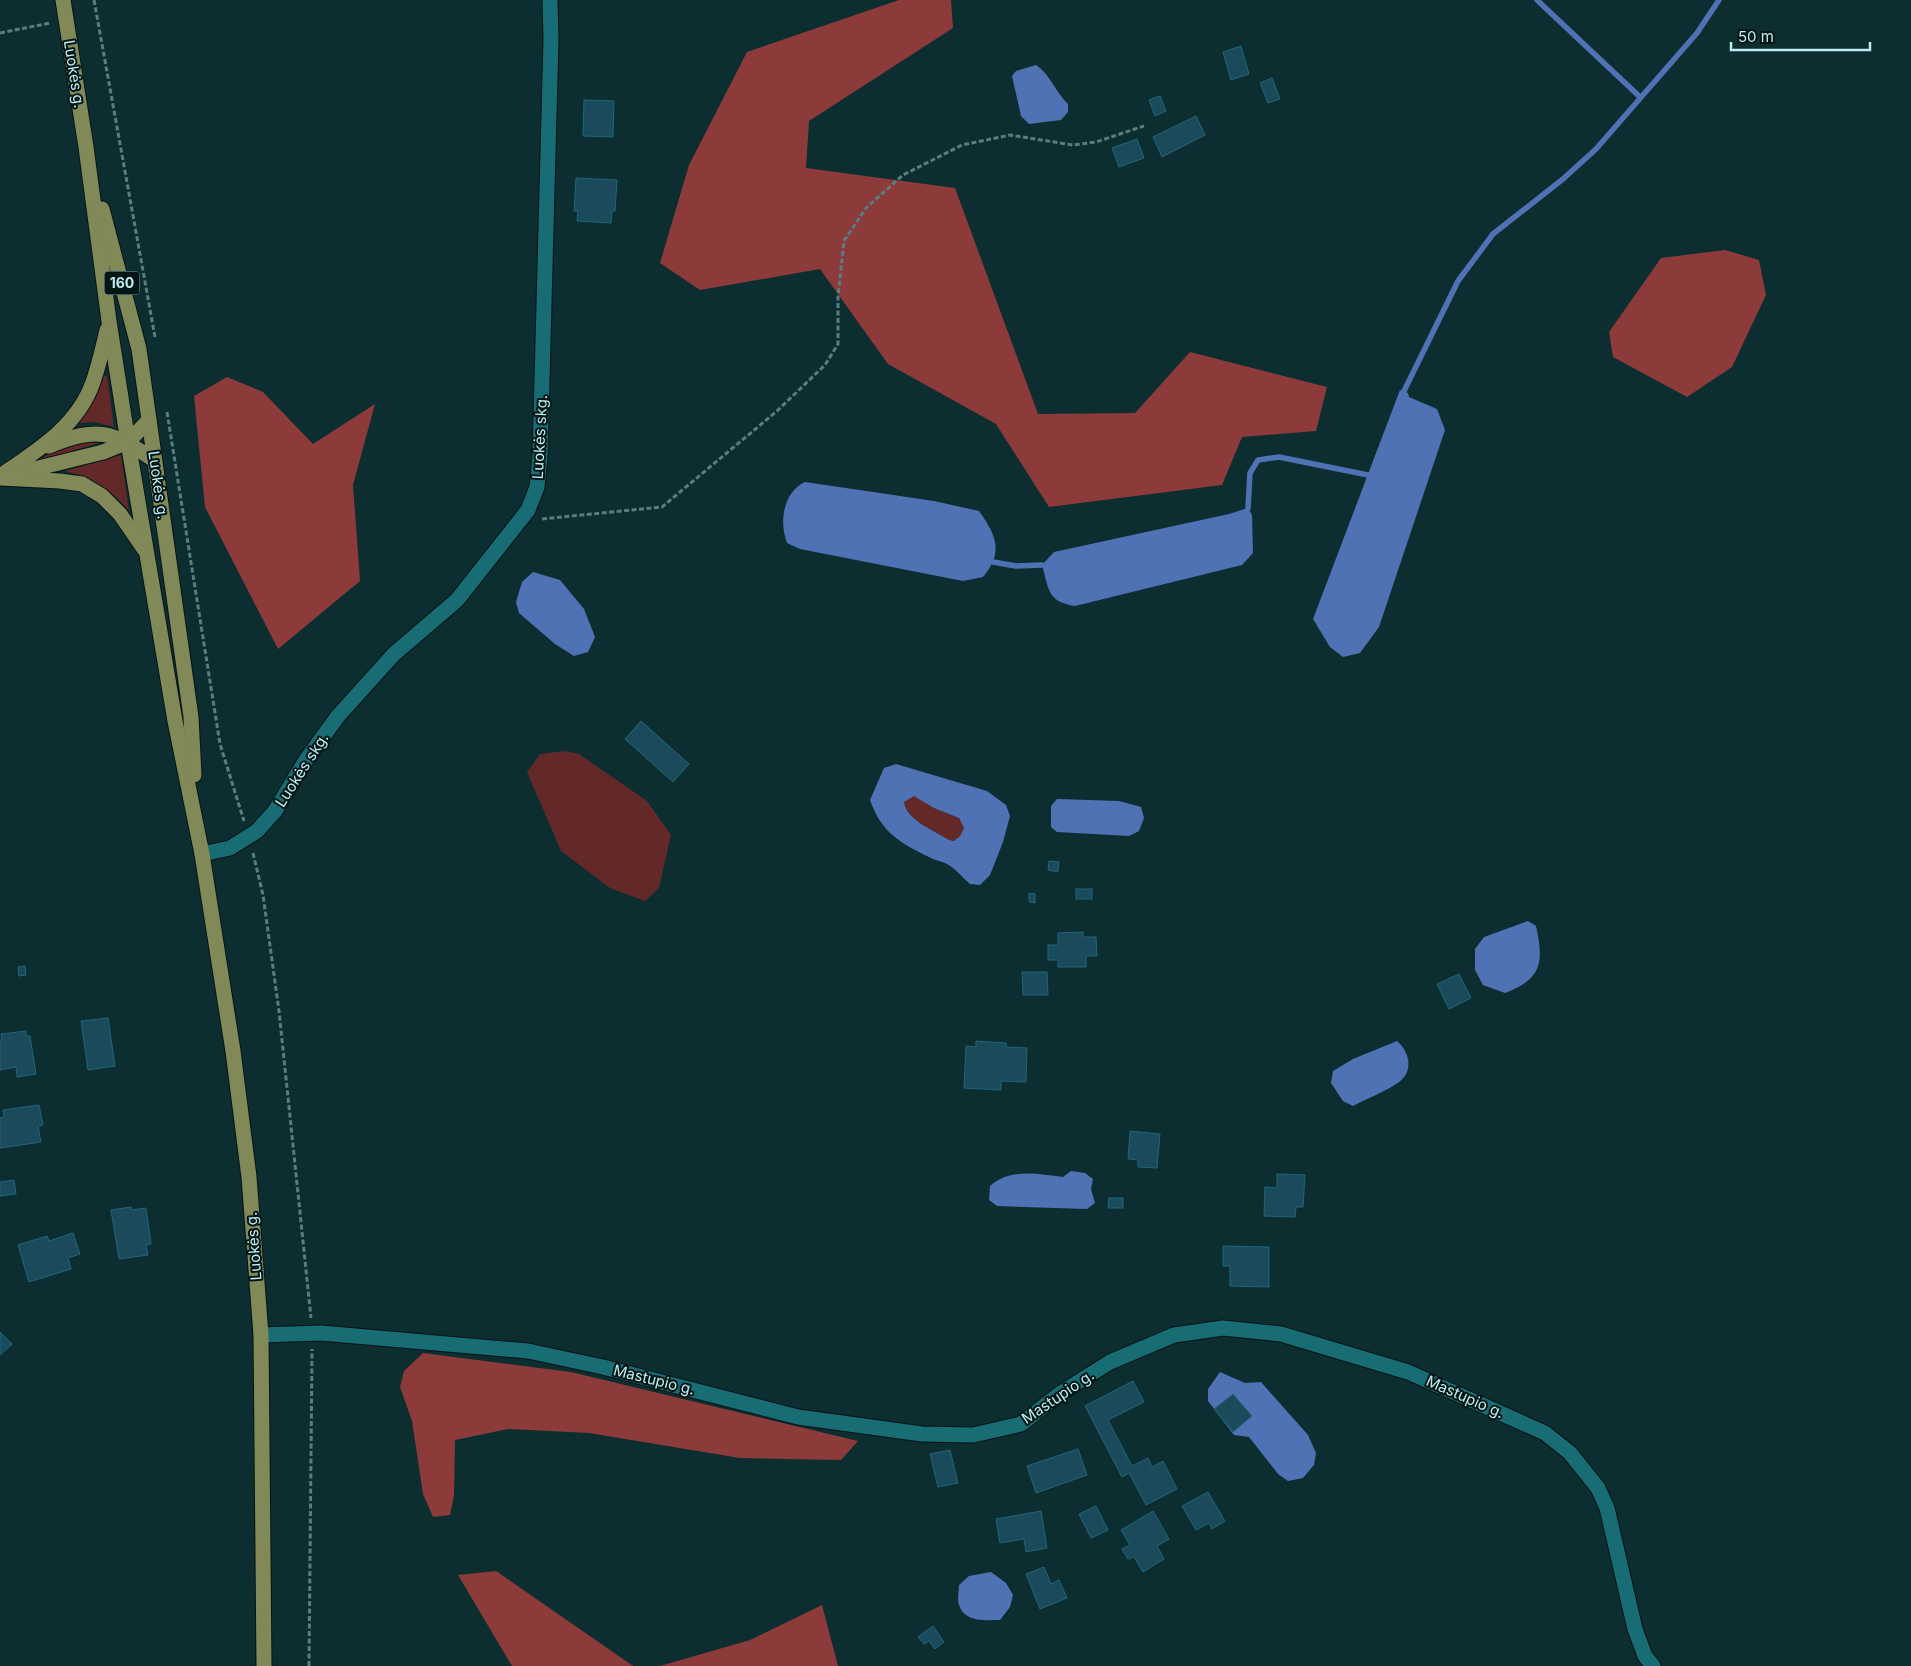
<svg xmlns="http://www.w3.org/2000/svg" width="1911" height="1666" viewBox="0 0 1911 1666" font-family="Inter,sans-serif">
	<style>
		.green { fill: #632828 }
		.forest { fill: #8c3a3a }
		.water { fill: #4f72b5; fill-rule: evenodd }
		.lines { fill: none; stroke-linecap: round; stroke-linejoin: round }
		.stream { stroke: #4f72b5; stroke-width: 5.5 }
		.building { fill: #1b4b5b; stroke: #1e667c }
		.minor-casing { stroke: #071415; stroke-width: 17 }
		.major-casing { stroke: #071415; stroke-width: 17 }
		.path { stroke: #577e81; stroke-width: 3; stroke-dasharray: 5 2.5; stroke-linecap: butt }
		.minor { stroke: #176d73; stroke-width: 15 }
		.major { stroke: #808957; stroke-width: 15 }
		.labels { text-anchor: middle; stroke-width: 4; stroke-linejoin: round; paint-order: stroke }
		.shield { fill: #011517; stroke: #85acaf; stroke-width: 1 }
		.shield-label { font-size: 14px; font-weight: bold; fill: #beedf0 }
		.street-label { font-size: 15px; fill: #beedf0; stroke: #011517 }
	</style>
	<rect width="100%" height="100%" fill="#0d2e31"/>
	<!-- green -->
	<g class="green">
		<path d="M104,376H107L114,427L95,422L78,423L96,397Z"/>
		<path d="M92,442L99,443L33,462L69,445Z"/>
		<path d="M121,455L129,511C111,489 92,477 65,471Z"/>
		<path d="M565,751L579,754L647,801L671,835L659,888L645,901L610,888L561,851L527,772L540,754Z"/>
		<path d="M914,795L934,808L959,818L964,828L960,836L954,841L949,840C935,831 906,820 904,802Z"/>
	</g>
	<!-- forest -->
	<g class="forest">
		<path d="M899,0H951L953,28L809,121L806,168L955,188L1038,414L1135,413L1190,352L1327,387L1316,431L1242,437L1222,485L1049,507L996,424L888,364L820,269L700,290L660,263L689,165L747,52Z"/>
		<path d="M1725,250L1759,260L1766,295L1732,367L1687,397L1613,357L1609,332L1661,258Z"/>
		<path d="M227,377L263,392L313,444L375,404L353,485L360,581L278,649L205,507L194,396Z"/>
		<path d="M423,1353L571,1372L858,1441L841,1460L740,1458L589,1433L508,1429L455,1440L454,1496L450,1515L433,1517L423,1494L412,1421L400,1387L404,1371Z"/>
		<path d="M496,1571L633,1666H512L458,1575Z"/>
		<path d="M822,1605L838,1666H660L750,1640Z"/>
	</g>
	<!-- water -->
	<g class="water">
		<path d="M1036,65C1050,74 1056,93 1068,104V112L1061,120L1029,124L1021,116L1012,76L1016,71Z"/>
		<path d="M1400,390L1408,393L1409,397L1437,409L1445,430L1379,627L1360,653L1343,657L1330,647L1313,619Z"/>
		<path d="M805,482L934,501L979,511C996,535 1004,552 983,577L963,581L800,549L787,543C779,522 783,492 805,482Z"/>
		<path d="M1248,508L1252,515L1253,553L1242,565L1075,606C1048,602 1049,590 1042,565L1054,552L1229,514Z"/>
		<path d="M533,572L560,580L584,609L595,637L588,652L574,656L555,644L519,613L516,602L522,582Z"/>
		<path d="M896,764L987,791L1006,805L1010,816L1003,842L990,875L980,885L970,884C962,877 956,869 947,864C941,861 934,860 929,857C900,843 881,832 870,800L884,768ZM914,796L934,808L959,818L964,828L960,836L954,841L949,840C935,831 906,820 904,802Z"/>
		<path d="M1057,799L1119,801L1141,807L1144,818L1139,831L1129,836L1057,832L1051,827V806Z"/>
		<path d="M1528,921L1536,926C1544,963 1542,979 1505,993L1483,985L1475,970V949L1484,937Z"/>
		<path d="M1397,1041C1411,1053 1414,1074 1396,1084C1383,1093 1367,1098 1353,1106L1343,1101L1331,1083L1333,1071L1353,1059Z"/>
		<path d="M1071,1171L1085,1173L1093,1179L1091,1189L1095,1203L1087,1209L997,1206L989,1200L990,1186C1011,1168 1037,1174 1063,1177Z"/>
		<path d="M1220,1372L1245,1383L1261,1382L1308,1435L1316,1453L1314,1465L1303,1478L1288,1481L1278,1474L1249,1437L1234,1435L1208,1401V1389Z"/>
		<path d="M991,1572L1006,1583L1013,1595L1010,1607L1000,1620C986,1620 965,1623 959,1605C957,1600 959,1591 959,1585L969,1576Z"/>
	</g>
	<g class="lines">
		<!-- stream -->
		<g class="stream">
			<path d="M1537,0L1640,97"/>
			<path d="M1404,391L1458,281L1493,234L1563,179L1596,149L1697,33L1719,0"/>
			<path d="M1248,508L1250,473L1258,460L1279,457L1368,475"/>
			<path d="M993,562L1016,566L1042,565"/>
		</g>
	</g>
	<!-- building -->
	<g class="building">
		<path d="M1241,46L1249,74L1231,80L1223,52Z"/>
		<path d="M1272,78L1280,99L1268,103L1260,83Z"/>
		<path d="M1160,96L1166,111L1155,116L1149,100Z"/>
		<path d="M584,100L614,101L613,137L583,136Z"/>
		<path d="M1196,116L1205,135L1162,157L1153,137Z"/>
		<path d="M1137,139L1144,158L1119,167L1112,148Z"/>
		<path d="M576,178L617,180L615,211H612L611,223L577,221L578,211H574Z"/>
		<path d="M641,721L689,764L673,782L625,739Z"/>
		<path d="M1049,861L1059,862L1058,872L1048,870Z"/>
		<rect x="1076" y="889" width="16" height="10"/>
		<path d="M1029,893L1035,894V903L1029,902Z"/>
		<path d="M1083,932V937H1096L1097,956H1086V967H1058V960H1048V945H1058V933Z"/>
		<path d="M25,966L26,975L19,976L18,967Z"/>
		<path d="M1022,972H1047L1048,995H1023Z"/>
		<path d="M1459,974L1471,998L1449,1009L1437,984Z"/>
		<path d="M108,1018L115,1066L88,1070L81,1021Z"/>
		<path d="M26,1031V1036H30L36,1074L17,1077L16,1067L0,1070V1040H2L1,1034Z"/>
		<path d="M976,1041L1006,1043V1047L1027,1048L1026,1082L1001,1081V1090L964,1088L966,1046L976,1047Z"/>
		<path d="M39,1105L43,1125L38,1126L41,1142L0,1148V1118L4,1117L3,1110Z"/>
		<path d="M1130,1131L1160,1134L1157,1168L1138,1167V1160L1128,1159Z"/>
		<path d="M1277,1174L1305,1175L1303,1207H1296L1295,1217L1264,1216L1265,1187L1277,1188Z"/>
		<path d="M14,1180L16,1194L0,1196V1182Z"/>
		<path d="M1109,1198H1123V1208H1108Z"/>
		<path d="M131,1207V1210L146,1208L151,1244L146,1245L148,1255L119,1259L111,1210Z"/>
		<path d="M73,1233L80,1254L68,1258L71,1269L29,1282L18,1245L47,1236L49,1241Z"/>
		<path d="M1223,1246L1269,1247V1287L1230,1286V1266H1223Z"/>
		<path d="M0,1332L12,1344L0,1355Z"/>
		<path d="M1133,1381L1144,1402L1108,1420L1132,1466L1148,1458L1152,1467L1163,1461L1177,1489L1146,1505L1129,1473L1122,1477L1085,1406Z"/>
		<path d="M1233,1394L1252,1416L1233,1432L1214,1409Z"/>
		<path d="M1078,1449L1087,1475L1036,1493L1027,1466Z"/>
		<path d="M950,1450L958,1483L938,1487L930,1454Z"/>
		<path d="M1208,1492L1225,1521L1212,1529L1209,1523L1196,1530L1182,1506Z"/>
		<path d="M1096,1506L1108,1530L1091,1538L1079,1514Z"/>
		<path d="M1041,1511L1047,1548L1026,1552L1024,1539L1000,1543L996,1519Z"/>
		<path d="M1153,1511L1169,1539L1157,1546L1164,1559L1143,1572L1134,1557L1128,1559L1122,1549L1130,1545L1121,1530Z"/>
		<path d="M1044,1567L1051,1584L1059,1580L1067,1598L1040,1609L1026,1574Z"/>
		<path d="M933,1626L944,1642L935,1649L929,1641L924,1644L918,1637Z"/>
	</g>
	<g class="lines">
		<defs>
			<g id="minor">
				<path d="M202,854L230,848L257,831L275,811L306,760L338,716L394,654L457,600L528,510L537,487L540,456L551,39L550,0"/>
				<path d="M261,1335L321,1333L528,1351L603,1367L798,1417L922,1434L973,1435L1021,1424L1061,1393L1110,1362L1174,1335L1223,1328L1281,1334L1408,1372L1545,1433L1570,1453L1598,1488L1607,1508L1635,1629L1645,1656L1653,1666"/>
			</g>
			<g id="major">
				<path d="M63,0L86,147L109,321L128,442L175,721L202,854L233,1051L249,1177L261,1335L264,1666"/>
				<path d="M102,209L139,349L191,717L194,775"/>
				<path d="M49,446C98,426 112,431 154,460"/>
				<path d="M14,474L103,452L128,442L149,420"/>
				<path d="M0,476C37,451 78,426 93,382C99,365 103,347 107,330"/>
				<path d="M0,478L60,481L82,484L102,496L120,514L144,549"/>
			</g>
		</defs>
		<!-- minor casing -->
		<use href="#minor" class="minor-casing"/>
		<!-- major casing -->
		<use href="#major" class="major-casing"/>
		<!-- path -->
		<g class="path">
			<path d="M94,0L155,337"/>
			<path d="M0,33L50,23"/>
			<path d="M167,412L220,744L244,821"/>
			<path d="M542,519L662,507L777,411L825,365L838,344V297L844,241L866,208L903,175L962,145L1010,135L1073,145L1096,142L1144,126"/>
			<path d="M253,853L263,895L279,1011L311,1318"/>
			<path d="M309,1666L312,1349"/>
		</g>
		<!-- minor -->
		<use href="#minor" class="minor"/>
		<!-- major -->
		<use href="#major" class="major"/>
	</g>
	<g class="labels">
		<!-- shield labels -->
		<rect class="shield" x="104.5" y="271.5" width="35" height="23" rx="4"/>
		<g class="shield-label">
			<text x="122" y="288">160</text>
		</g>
		<!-- street labels -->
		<g class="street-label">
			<text transform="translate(74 74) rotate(81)" y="5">Luokės g.</text>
			<text transform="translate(540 437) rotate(-87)" y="5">Luokės skg.</text>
			<text transform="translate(158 485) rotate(82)" y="5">Luokės g.</text>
			<text transform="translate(302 770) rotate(-57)" y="5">Luokės skg.</text>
			<text transform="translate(254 1246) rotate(-94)" y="5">Luokės g.</text>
			<text transform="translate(654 1380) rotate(14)" y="5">Mastupio g.</text>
			<text transform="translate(1058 1397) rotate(-34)" y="5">Mastupio g.</text>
			<text transform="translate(1465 1397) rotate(24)" y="5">Mastupio g.</text>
		</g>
	</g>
	<!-- scale -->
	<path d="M1731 42v8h139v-8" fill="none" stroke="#beedf0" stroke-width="2.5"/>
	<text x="1738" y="42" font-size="15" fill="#beedf0" stroke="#011517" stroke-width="4" paint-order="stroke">50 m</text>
</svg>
